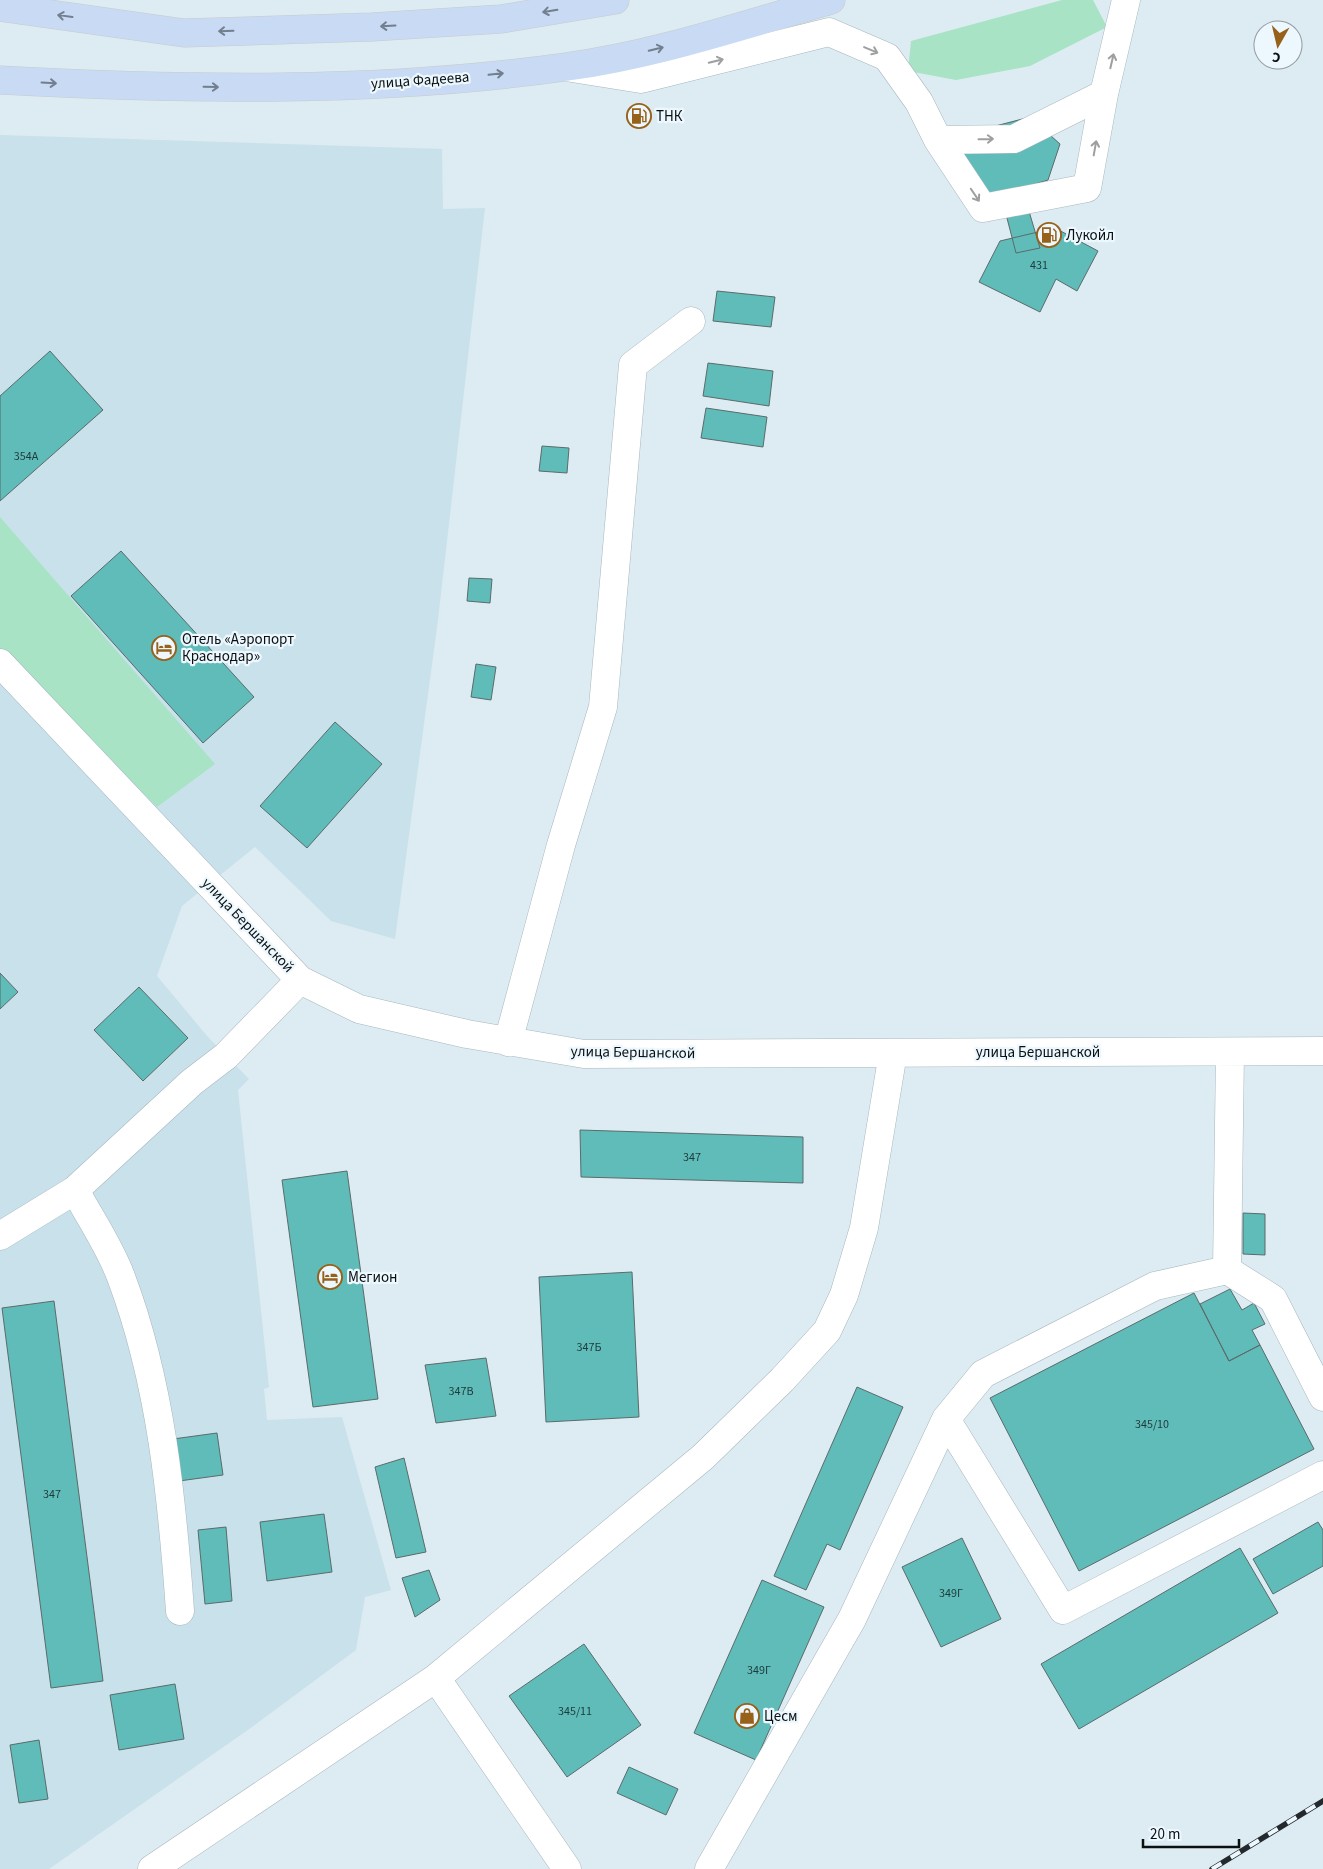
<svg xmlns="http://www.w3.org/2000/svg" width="1323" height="1869" font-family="'Source Sans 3',sans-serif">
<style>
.built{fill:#c9e1eb}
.green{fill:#a7e3c4}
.building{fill:#5fbcb9;stroke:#5b6b6a}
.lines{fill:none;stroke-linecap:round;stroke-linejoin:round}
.minor-casing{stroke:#a8b7be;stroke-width:29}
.major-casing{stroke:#c9cacb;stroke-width:29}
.minor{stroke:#fff;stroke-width:28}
.major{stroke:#c8daf4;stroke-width:28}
.rail-casing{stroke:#23292c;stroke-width:5.5}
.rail{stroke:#ecf8fe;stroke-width:4;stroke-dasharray:11;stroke-linecap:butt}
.oneway{stroke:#727f8e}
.oneway2{stroke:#9d9fa0}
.labels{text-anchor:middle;stroke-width:4.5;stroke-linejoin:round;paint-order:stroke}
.number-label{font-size:12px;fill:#1f3a3c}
.street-label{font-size:15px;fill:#0a0f12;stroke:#ecf8fe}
.poi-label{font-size:15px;fill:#0a0f12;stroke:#ecf8fe;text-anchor:start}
</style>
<rect width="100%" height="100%" fill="#dcecf2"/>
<!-- built -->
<path class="built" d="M0 135 442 149 443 209 485 208 438 620 395 939 331 921 255 847 182 906 157 976 208 1037 249 1079 238 1090 269 1387 264 1389 267 1420 342 1417 391 1590 365 1597 356 1650 252 1727 49 1869H0Z"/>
<!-- green -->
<path class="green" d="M1062 0H1093L1107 27 1030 66 956 80 908 71 911 41Z
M0 517 215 764 157 807 0 650Z"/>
<!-- building -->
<path class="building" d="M1030 117 1060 144 1048 180 1022 188 1040 248 1016 253 1000 191 973 200 957 136Z
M1055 228 1098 251 1077 291 1056 279 1040 312 979 282 1000 241Z
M717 291 775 297 771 327 713 321Z
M50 351 103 410 0 501V396Z
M708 363 773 371 769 406 703 396Z
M706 408 767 417 763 447 701 438Z
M542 446 569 448 567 473 539 471Z
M121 551 254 697 203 743 71 596Z
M469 578 492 579 490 603 467 601Z
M476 664 496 667 491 700 471 697Z
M335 722 382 764 307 848 260 806Z
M0 973 18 992 0 1009Z
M139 987 188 1038 143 1081 94 1030Z
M580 1130 803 1137V1183L581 1177Z
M347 1171 378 1399 313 1407 282 1180Z
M1243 1213 1265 1214V1255L1243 1254Z
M632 1272 639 1417 546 1422 539 1277Z
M1230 1289 1242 1310 1254 1303 1265 1324 1252 1330 1260 1345 1229 1361 1200 1304Z
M1194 1293 1229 1361 1260 1345 1314 1449 1079 1571 990 1398Z
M54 1301 103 1681 51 1688 2 1308Z
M486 1358 496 1416 436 1423 425 1365Z
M857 1387 903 1407 840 1550 827 1544 806 1590 774 1576Z
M217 1433 223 1475 179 1481 173 1439Z
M404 1458 426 1552 396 1558 375 1467Z
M324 1514 332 1572 267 1581 260 1522Z
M1318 1522 1323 1530V1566L1273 1594 1253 1559Z
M226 1527 232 1601 205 1604 198 1530Z
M962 1538 1001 1619 941 1647 902 1567Z
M1240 1548 1278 1613 1079 1729 1041 1664Z
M429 1570 440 1600 415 1617 402 1578Z
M762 1580 824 1607 756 1760 694 1733Z
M584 1644 641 1725 567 1777 509 1696Z
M175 1684 184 1739 119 1750 110 1695Z
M39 1740 48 1799 19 1803 10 1745Z
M629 1767 678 1789 666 1815 617 1793Z"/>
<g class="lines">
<defs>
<path id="minor" d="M572 68 641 79 829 32 887 57 919 102 938 140 1014 139 1104 94 1126 0
M938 140 983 208 1087 188 1104 94
M0 663 300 980 359 1009 467 1034 584 1054 1323 1051
M508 1042 561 845 603 707 633 365 691 321
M1230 1052 1227 1270 1273 1299 1323 1397
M75 1190C90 1218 110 1247 121 1277 161 1383 172 1498 180 1611
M0 1236 75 1190 192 1082 226 1056 300 980
M946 1419 1063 1610 1323 1475
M436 1678 567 1869
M152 1869 436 1678 703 1457 782 1380 827 1331 844 1295 864 1228 893 1053
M709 1869 852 1619 946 1419 983 1374 1155 1286 1227 1270"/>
<path id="major" d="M0 7 184 33 372 27 501 19 615 0
M0 80C188 90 378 93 565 67 655 55 743 25 831 0"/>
</defs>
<!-- minor casing -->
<use href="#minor" class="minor-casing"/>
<!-- major casing -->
<use href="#major" class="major-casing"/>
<!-- minor -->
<use href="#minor" class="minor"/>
<!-- major -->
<use href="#major" class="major"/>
<defs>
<path id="rail" d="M1212 1869 1323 1801"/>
</defs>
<!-- rail casing -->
<use href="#rail" class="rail-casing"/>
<!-- rail -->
<use href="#rail" class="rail"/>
</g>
<!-- one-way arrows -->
<defs><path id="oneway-shaft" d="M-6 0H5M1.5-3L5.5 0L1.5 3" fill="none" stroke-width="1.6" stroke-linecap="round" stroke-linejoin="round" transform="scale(1.25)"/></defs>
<g class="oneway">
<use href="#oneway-shaft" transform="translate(550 11) rotate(171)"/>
<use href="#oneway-shaft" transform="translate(65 16) rotate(-172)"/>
<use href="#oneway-shaft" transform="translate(388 26) rotate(177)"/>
<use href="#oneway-shaft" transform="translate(226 31) rotate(178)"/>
<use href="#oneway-shaft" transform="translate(656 49) rotate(-14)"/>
<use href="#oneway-shaft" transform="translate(496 74) rotate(-6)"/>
<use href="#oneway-shaft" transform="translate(49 83) rotate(3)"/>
<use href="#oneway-shaft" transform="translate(211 87) rotate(1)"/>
</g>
<g class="oneway2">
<use href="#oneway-shaft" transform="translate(871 50) rotate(23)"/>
<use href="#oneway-shaft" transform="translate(716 61) rotate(-14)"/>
<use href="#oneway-shaft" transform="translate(1112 61) rotate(-77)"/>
<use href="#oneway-shaft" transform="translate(986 139) rotate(-1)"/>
<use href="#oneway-shaft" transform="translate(1095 148) rotate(-80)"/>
<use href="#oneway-shaft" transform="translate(975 195) rotate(56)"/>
</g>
<!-- icons -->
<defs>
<symbol id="fuel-ring" viewBox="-11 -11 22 22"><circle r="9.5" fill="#ecf8fe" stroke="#97611a" stroke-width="1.5"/><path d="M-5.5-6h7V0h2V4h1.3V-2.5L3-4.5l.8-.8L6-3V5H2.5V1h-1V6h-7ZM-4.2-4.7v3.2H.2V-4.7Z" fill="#97611a"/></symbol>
<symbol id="hotel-ring" viewBox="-11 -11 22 22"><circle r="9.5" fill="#ecf8fe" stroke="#97611a" stroke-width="1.5"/><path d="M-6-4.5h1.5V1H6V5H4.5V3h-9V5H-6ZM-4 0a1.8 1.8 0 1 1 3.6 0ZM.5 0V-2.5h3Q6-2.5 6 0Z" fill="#97611a"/></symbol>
<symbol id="shop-ring" viewBox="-11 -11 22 22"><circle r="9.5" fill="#ecf8fe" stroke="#97611a" stroke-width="1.5"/><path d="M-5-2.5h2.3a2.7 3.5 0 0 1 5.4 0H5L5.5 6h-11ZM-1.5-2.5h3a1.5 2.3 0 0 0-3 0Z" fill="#97611a"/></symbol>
</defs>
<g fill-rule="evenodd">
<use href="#fuel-ring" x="625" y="102" width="28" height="28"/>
<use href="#fuel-ring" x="1035" y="221" width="28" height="28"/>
<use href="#hotel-ring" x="150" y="634" width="28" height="28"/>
<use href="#hotel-ring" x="316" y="1263" width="28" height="28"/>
<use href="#shop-ring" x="733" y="1702" width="28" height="28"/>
</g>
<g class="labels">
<!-- number labels -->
<g class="number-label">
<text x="1039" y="269">431</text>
<text x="26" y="460">354А</text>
<text x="692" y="1161">347</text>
<text x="589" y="1351">347Б</text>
<text x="461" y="1395">347В</text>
<text x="1152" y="1428">345/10</text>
<text x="52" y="1498">347</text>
<text x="951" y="1597">349Г</text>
<text x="759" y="1674">349Г</text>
<text x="575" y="1715">345/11</text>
</g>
<!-- street labels -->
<g class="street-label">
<text transform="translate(420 80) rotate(-4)" y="5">улица Фадеева</text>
<text transform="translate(248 925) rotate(46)" y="5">улица Бершанской</text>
<text transform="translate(633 1052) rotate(1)" y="5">улица Бершанской</text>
<text x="1038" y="1057">улица Бершанской</text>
</g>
<!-- poi labels -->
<g class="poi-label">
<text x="656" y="121">ТНК</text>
<text x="1066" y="240">Лукойл</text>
<text x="182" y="644">Отель «Аэропорт<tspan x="182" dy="17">Краснодар»</tspan></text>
<text x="348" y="1282">Мегион</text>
<text x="764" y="1721">Цесм</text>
</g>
</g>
<!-- north arrow -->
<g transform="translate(1278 45) rotate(188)"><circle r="24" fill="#ecf8fe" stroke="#929ba0"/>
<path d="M0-4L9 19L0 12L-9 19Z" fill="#97611a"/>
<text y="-8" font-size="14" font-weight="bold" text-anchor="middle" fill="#0a0f12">С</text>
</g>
<!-- scale -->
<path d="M1143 1839v8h96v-8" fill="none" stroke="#0a0f12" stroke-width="2.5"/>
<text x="1150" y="1839" font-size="15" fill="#0a0f12" stroke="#ecf8fe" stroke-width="4" paint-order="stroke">20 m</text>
</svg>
